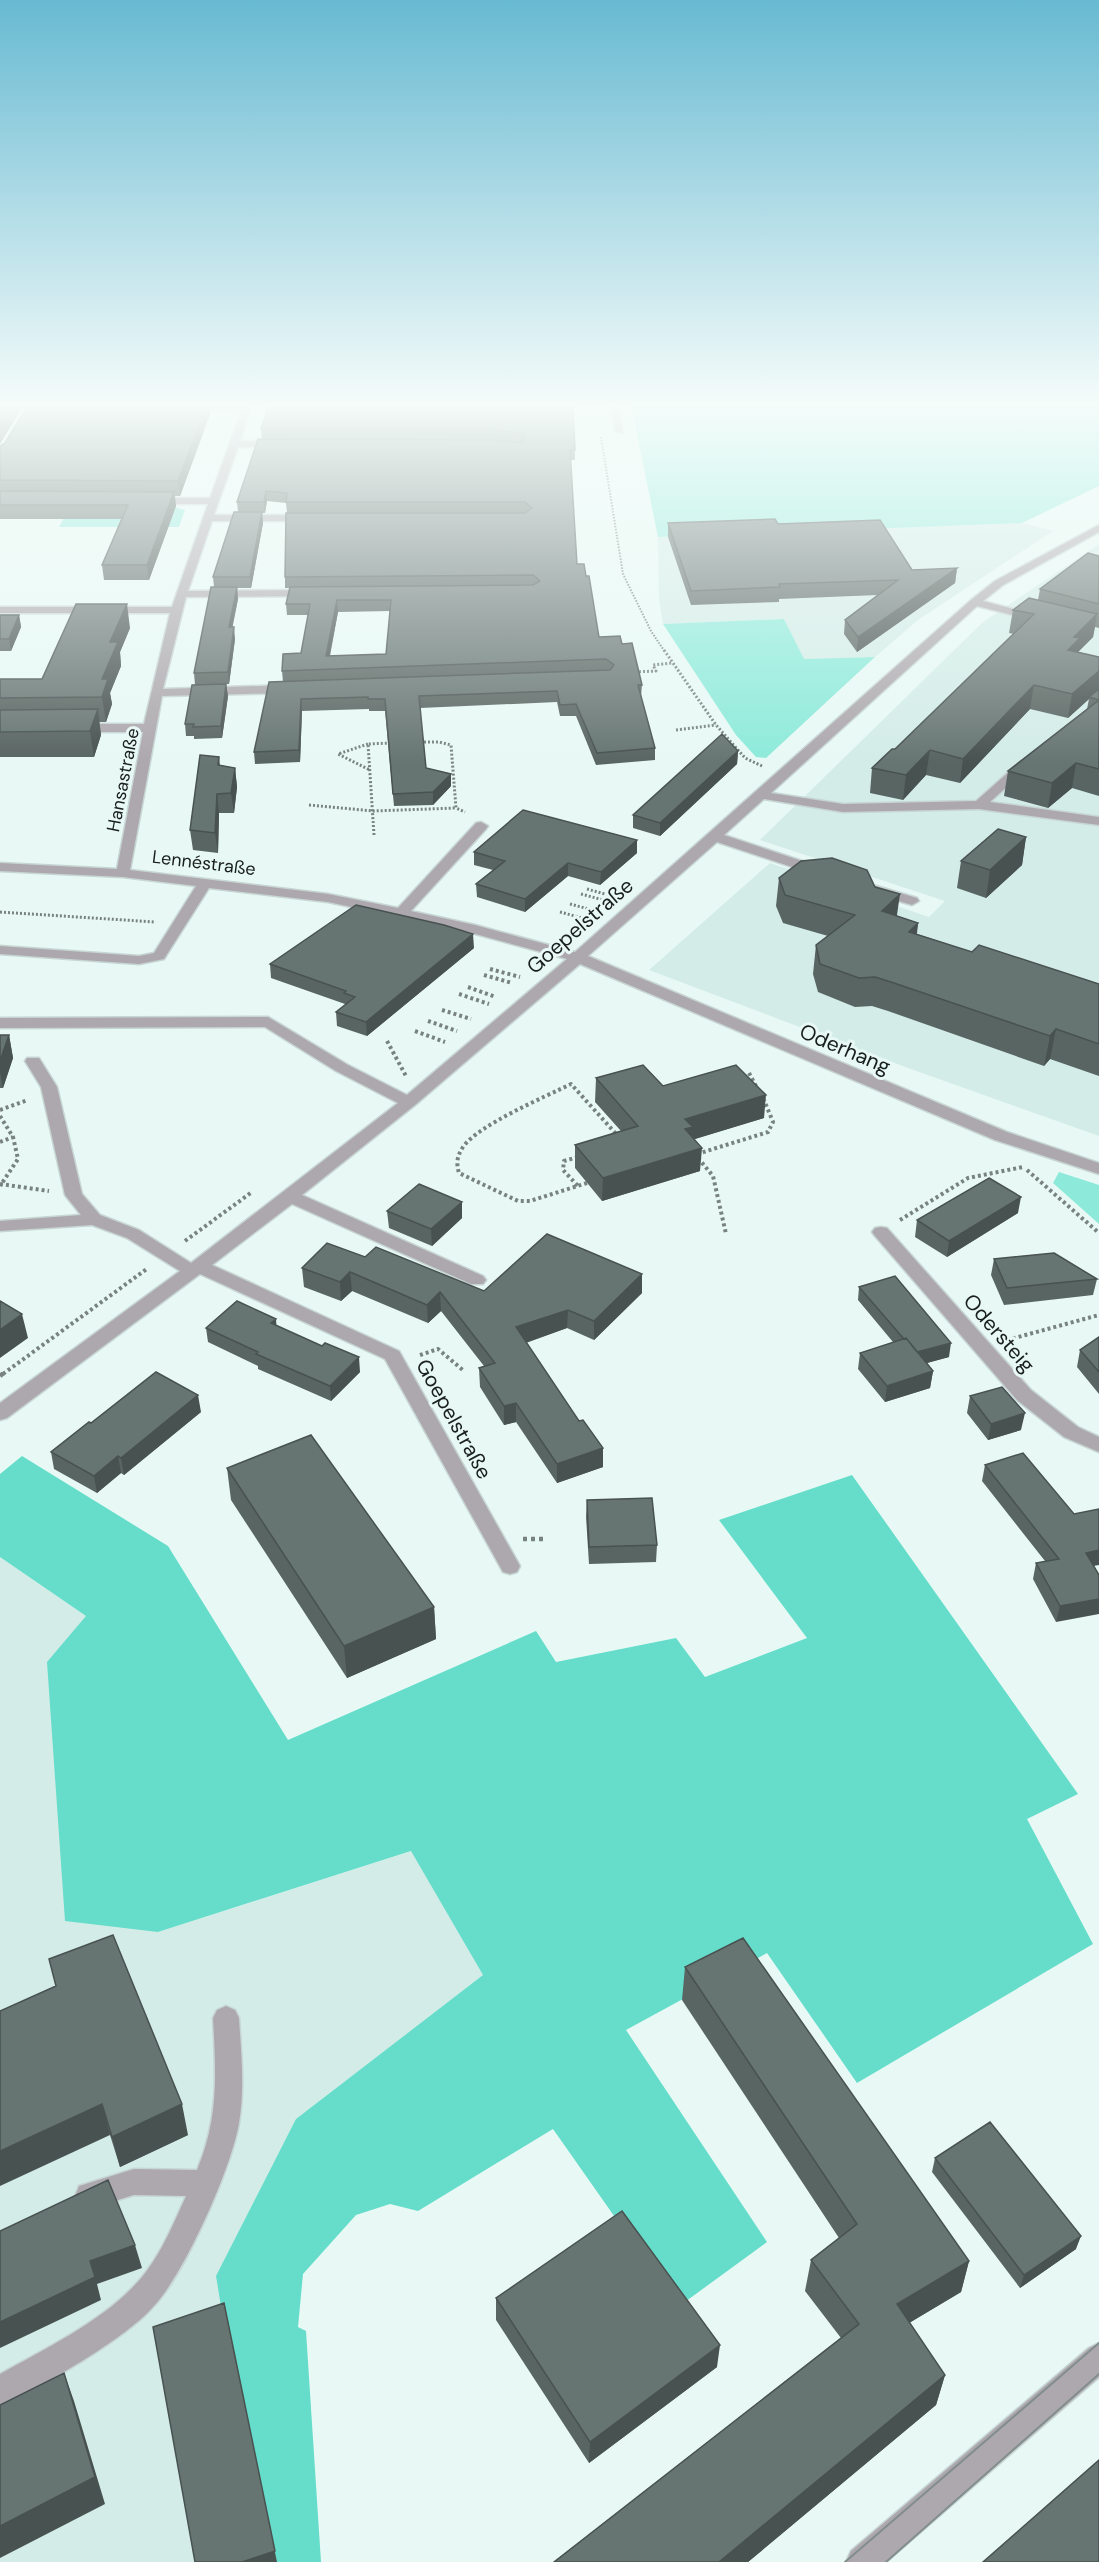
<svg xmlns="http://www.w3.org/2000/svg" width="1099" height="2562" font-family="'DM Sans',sans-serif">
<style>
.built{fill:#d3ece7}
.green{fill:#8deada}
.forest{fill:#65ddca}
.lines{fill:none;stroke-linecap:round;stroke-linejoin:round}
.minor-casing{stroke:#c7d6d3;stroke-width:3}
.path-far3{stroke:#788381;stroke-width:2;stroke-dasharray:1.5 1.5;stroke-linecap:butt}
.path-far2{stroke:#788381;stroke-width:3;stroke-dasharray:2 2;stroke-linecap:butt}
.path-far1{stroke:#788381;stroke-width:4;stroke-dasharray:3 3;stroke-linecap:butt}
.path{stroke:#788381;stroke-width:4.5;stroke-dasharray:4 4;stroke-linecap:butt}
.minor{fill:#ada8ad;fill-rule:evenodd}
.tram{stroke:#828e8b;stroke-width:2}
.wall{fill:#596562;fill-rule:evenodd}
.shaded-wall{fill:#485250}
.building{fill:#677572;stroke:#485250;stroke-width:1.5;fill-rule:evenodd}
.labels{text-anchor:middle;stroke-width:6;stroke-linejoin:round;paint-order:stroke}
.far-street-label{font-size:18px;fill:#191f1e;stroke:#e8f9f5}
.street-label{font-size:21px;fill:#191f1e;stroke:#e8f9f5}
</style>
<rect width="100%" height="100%" fill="#e8f9f5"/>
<!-- built -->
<path class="built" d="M1022 523 1053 531 918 620 875 657 803 659 784 619 663 624 659 600 658 537Z
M1099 544V1136L908 1068 649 970 770 863 929 917 945 901 760 840 983 622Z
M0 1557 86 1616 158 1932 412 1851 483 1975 296 2119 263 2562H0Z"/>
<!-- green -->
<path class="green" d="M631 405H1099V486L1022 523 658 537Z
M71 505H167L185 510 179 527H59Z
M784 619 804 659 875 657 766 758 756 757 736 735 663 624Z
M1059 1172 1099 1185V1224L1053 1183Z"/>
<!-- forest -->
<path class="forest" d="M22 1456 168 1546 288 1740 536 1631 556 1662 676 1638 705 1677 807 1638 719 1520 852 1475 1078 1794 1027 1819 1093 1944 857 2083 767 1953 626 2030 767 2242 678 2307 553 2129 418 2211 390 2204 356 2215 303 2274 298 2327 306 2331 321 2562H263L216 2276 296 2119 483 1975 411 1851 158 1932 65 1921 47 1662 86 1616 0 1557V1474Z"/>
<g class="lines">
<defs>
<path id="minor" d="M0 405H49L53 408 49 411H0Z
M244 405H252L240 441H280L285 444 280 447H238L214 515H311L316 518 311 521H212L188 591 314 590 319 593 314 596 186 597 163 689 290 685 296 689 290 693 162 696 130 870 328 894 398 908 476 823 481 822 488 826 486 829 411 911 475 925 575 952 971 600 995 581 1099 525V532L1003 585 983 601 1040 616V620L1036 621 977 606 771 793 843 804 976 801 1021 761 1025 760 1031 764 1029 767 990 802 1099 817V825L979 809 843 812 764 799 724 835 826 869 828 872 826 875H816L717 842 588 956 1007 1132 1099 1163V1174L995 1140 580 964 415 1105 302 1195 483 1276 486 1280 483 1284H471L292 1204 212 1265 399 1351 520 1566 517 1572 510 1574 503 1572 385 1359 200 1274 7 1418 0 1420V1403L180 1271 127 1238 92 1225 0 1231V1221L81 1215 65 1195 41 1087 25 1061 27 1058H39L57 1087 82 1194 100 1215 139 1230 191 1263 398 1103 336 1071 265 1027 0 1028V1018L268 1017 348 1065 407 1095 567 959 468 932 328 902 209 888 164 959 139 964 0 954V946L139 956 154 953 196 886 123 877 0 871V863L117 869 143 732H77L71 728 77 724H144L170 613H0V607H172L208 504H152L147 501 152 498H210L241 412 185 411 181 408 182 406Z
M611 405H619L623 433 615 431Z
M876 886 917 898 919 901 912 905 871 893 869 890 871 887Z
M881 1227 887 1228 1031 1390 1078 1427 1099 1437V1452L1064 1437 1017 1400 875 1236 872 1232 875 1228Z
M226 2006 235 2010 239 2018C241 2052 245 2088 239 2123 232 2167 184 2275 153 2307 125 2339 40 2388 0 2405V2374C43 2350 98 2323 132 2288 157 2264 172 2227 186 2196L134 2195 89 2209 79 2206 75 2196 79 2186 134 2169 197 2170C219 2118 216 2073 213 2018L217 2010Z
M1099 2343V2377L886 2562H846L851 2551 1089 2348Z"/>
</defs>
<!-- minor casing -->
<use href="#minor" class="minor-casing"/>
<!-- path-far3 -->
<path class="path-far3" d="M601 437 623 574 651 631 665 652"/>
<!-- path-far2 -->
<path class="path-far2" d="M664 650 716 725 745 758 762 766
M635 672 656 671 653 665 672 663
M676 730 716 725
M420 742H439L451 745 456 808 465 812
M368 744 338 754 370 770
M309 805 373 811 456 808
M374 835 368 744 391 743
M587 889 612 896
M581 894 607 901
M570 904 596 911
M0 912 155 922
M560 912 586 919"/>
<!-- path-far1 -->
<path class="path-far1" d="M490 969 520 977
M484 975 512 983
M468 987 496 997
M459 994 489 1004
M442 1010 471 1019
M428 1021 457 1031
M415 1031 445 1042
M387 1041 406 1076
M749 1073 757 1088
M0 1110 28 1100
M0 1116 13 1137 18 1159 0 1186
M0 1142 13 1137
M697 1154 768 1132 773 1122 764 1100
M578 1157 564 1161 563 1170 578 1186
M698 1158 713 1176 726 1234
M1027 1170 1099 1233
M587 1183 530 1201H518L459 1173C456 1163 457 1156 463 1147 478 1125 545 1097 571 1084L618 1136
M0 1184 49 1191
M900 1220 968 1178 1023 1167
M185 1241 252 1192
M1007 1340 1099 1315
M420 1355 438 1349 464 1371
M3 1374 148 1268"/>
<!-- path -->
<path class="path" d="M0 1376 5 1372
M523 1539H546"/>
<!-- minor -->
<use href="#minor" class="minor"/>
<!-- tram -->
<path class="tram" d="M845 2562 1099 2343
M886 2562 1099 2374"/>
</g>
<!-- wall -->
<path class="wall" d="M28 405H209L210 414 180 496H175L176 506 149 580H104L102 565 121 519H0V446L5 443Z
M573 405 575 460H570L577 564 599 637 622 644 642 685 641 696 655 748V760L596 765 576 716H560L557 702 420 708 426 768 451 774V786L433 805 394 806 385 711H369V709L302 711 300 762 255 764 254 752 283 682 282 671 301 653 308 615H287L286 604 290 588H285V577L287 513 286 503 267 501 265 513H262L263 523 251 588H237L238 599 232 627 235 639 229 684H226L228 696 222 738 194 739V736H186L185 724 195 685 194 673 214 587 213 577 238 512 237 502 258 439 519 443 498 440 262 439 261 429ZM390 611 386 654 330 656 338 612Z
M668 523 778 524 912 570 957 568 955 583 857 652 844 634 845 620 878 595 779 599V602L691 605 668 537Z
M1099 556V628L1095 627 1093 637 1078 652 1099 657V796L1072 788 1048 808 1004 796 1008 771 1087 709 1089 699 1068 718 1030 709 960 783 926 775 903 800 870 793 872 768 895 749 1014 634 1009 633 1013 610 1038 600 1040 589Z
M0 615H19L21 627 11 651H0Z
M130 628 120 652 121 666 110 693 112 704 106 722H99L101 735 94 757H0V679H42Z
M738 751 737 764 660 836 633 828V815Z
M219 757 220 765 235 768 237 787 234 813H219L218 853 193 850 190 830Z
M1026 837 1022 865 986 898 957 888 961 861Z
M637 840V853L600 885 568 876 525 912 477 897 476 884 493 870 474 865V852Z
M779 878 875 887 897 916 918 923 917 934 972 952 1099 984V1076L1050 1059 1044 1066 888 1011 872 1006 855 1007 818 992 813 974 816 945 828 936 783 923 776 906Z
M474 948 367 1036 337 1026 336 1012 345 1005V1004L271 978 270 964Z
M0 1035H9L13 1058 3 1088H0Z
M596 1078 663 1086 764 1118 694 1139 700 1171 602 1201 575 1168V1145L621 1131 595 1102Z
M462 1202V1218L432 1246 389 1228 387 1211Z
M1018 1213 947 1257 915 1237 917 1220Z
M365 1257 484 1291 642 1293 594 1340 567 1328 526 1343 579 1421 603 1448V1467L557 1483 516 1422 504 1425 480 1387 479 1368 484 1366 441 1311 428 1323 352 1291 341 1301 304 1287 302 1268Z
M994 1259 1097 1279 1093 1295 1004 1305 991 1275Z
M859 1287 949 1357 926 1363 933 1371 930 1388 885 1402 858 1369 860 1353 893 1342 858 1300Z
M276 1325 360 1372 331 1401 258 1369V1366L208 1342 206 1328Z
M1099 1337V1394L1077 1367 1080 1350Z
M970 1396 1021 1430 988 1440 967 1413Z
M201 1412 124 1475 121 1473 97 1493 54 1469 51 1452 91 1423Z
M985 1465 1094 1566 1056 1622 1033 1579 1036 1563 1045 1561 982 1481Z
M227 1468 434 1607 436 1639 347 1678 231 1500Z
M587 1500 657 1545 656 1562 589 1564 586 1517Z
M685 1967 969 2261 961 2292 909 2323 945 2375 936 2405 748 2562H554L841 2338 805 2291 811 2260 839 2238 682 2000Z
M0 2011 188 2135 120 2167 110 2135Z
M935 2158 1076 2249 1020 2288 932 2172Z
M496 2298 717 2367 589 2463 496 2320Z"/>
<!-- shaded-wall -->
<path class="shaded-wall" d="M14 405H18L19 413 0 444V426Z
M207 405H209L210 414 180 496 178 481Z
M266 491 267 501 265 513 264 502Z
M174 492 176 506 149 580 147 565Z
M262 512 263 523 251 588 250 577Z
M957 568 955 583 857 652 858 637Z
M237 587 238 599 230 640 229 627Z
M337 600 338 612 327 668 326 656Z
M127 604 130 628 120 652 121 666 110 693 112 704 106 722 102 697V679L110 642Z
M1097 614 1093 637 1077 653 1068 650 1074 637Z
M19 615 21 627 11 651 9 639Z
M234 627 235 639 229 684 228 672Z
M1099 671V694L1089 697V699L1068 718 1072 694Z
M226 684 228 696 222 738 221 726Z
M1034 685 1030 709 960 783 963 759Z
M301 699 302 711 300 762 299 750Z
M98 709 101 735 94 757 90 731Z
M930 750 926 775 903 800 906 775Z
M738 751 737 764 660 836V823Z
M1076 763 1072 788 1048 808 1052 783Z
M235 768 237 787 234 813 231 793Z
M451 774V786L433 805V792Z
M217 794 219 813 218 853 215 833Z
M1026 837 1022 865 986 898 990 870Z
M637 840V853L600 885 601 872Z
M568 863V876L525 912V899Z
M900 894 896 922 882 911Z
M918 923 914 951 909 932Z
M473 934 474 948 367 1036 366 1022Z
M1056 1029 1050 1059 1044 1066 1050 1036Z
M9 1035 13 1058 3 1088 0 1072V1061Z
M766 1095 764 1118 692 1140 684 1153 685 1119Z
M702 1148 700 1171 602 1201 603 1178Z
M1021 1197 1018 1213 947 1257 949 1241Z
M462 1202V1218L432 1246 431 1229Z
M350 1272 352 1291 341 1301 340 1282Z
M642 1274V1293L594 1340V1321Z
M440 1292 441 1311 428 1323 427 1305Z
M568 1310 567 1328 516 1346V1327Z
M22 1314 28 1338 0 1358V1330Z
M276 1319 277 1334 271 1323Z
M951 1343 949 1357 913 1367 915 1353Z
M359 1357 360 1372 331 1401 330 1386Z
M933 1371 930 1388 885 1402 887 1386Z
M198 1395 201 1412 124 1475 121 1458Z
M516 1403V1422L504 1425V1406Z
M1025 1413 1021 1430 988 1440 991 1424Z
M603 1448V1467L557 1483V1464Z
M118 1456 121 1473 97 1493 94 1476Z
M1099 1550V1565L1082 1568 1086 1553Z
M1099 1599V1614L1056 1622 1060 1606Z
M434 1607 436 1639 347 1678 344 1646Z
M102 2104 110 2135 0 2186V2151Z
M182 2104 188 2135 120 2167 112 2137Z
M1081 2236 1076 2249 1020 2288 1024 2275Z
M135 2245 142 2268 97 2284 101 2300 0 2348V2322L90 2261Z
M969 2261 961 2292 889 2335 897 2304Z
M224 2303 277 2562H242Z
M720 2345 717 2367 589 2463 590 2442Z
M64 2373 74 2401 105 2504 0 2558V2526Z
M945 2375 936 2405 748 2562H719Z"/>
<!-- building -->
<path class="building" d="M0 405H14L0 426Z
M28 405H207L178 481 0 480V446L5 443Z
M269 405H573L575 450H570L577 564H584L586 576H589L599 637 620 636 622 644 632 643 642 685H638L655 748 597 753 576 704 560 705 557 691 419 696 426 768 451 774 433 792 393 794 385 699H368V697L301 699 299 750 254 752 269 682 610 670 614 665 606 659 282 671 283 654 301 653 310 604H286L290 587 533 585 540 581 533 575 285 577 286 513H525L532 508 525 502H286L287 493 266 491 264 502H237L258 439 498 440 521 443 526 440 524 434 498 430 261 429ZM337 600H391L386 654 326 656Z
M0 491 174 492 147 565H102L128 505H0Z
M234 512H262L250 577H213Z
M775 519 778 524 880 520 912 570 957 568 858 637 845 620 898 580 779 584 780 587 691 591 668 523Z
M1088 553 1099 556V604L1040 589Z
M211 587H237L229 627H234L228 672 194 673Z
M1029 598 1097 614 1074 637 1080 638 1068 650 1099 657V671L1072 694 1034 685 963 759 930 750 906 775 872 768 892 749H895L1034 614 1013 610Z
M76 604H127L110 642H118L102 679H108L102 697 0 698V679H42Z
M0 615H19L9 639H0Z
M226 684 221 726 193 727 194 724H185L192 685Z
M1099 689V700L1089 697Z
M1099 700V769L1076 763 1052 783 1008 771Z
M98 709 90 731 0 732V710Z
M722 734 738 751 660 823 633 815Z
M200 755 219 757 218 765 235 768 231 793 217 794 215 833 190 830Z
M523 810 637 840 601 872 568 863 525 899 476 884 505 861 474 852Z
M998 829 1026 837 990 870 961 861Z
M832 858 867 870 875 887 900 894 882 911 918 923 909 932 972 952 979 945 1099 984V1044L1056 1029 1050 1036 891 982 875 977 859 978 820 964 816 945 855 915 785 895 779 878 801 861Z
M356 905 444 925 473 934 366 1022 336 1012 355 997 344 993 346 991 270 964Z
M0 1035H9L0 1061Z
M643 1065 663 1086 736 1065 766 1095 685 1119 693 1127 685 1129 702 1148 603 1178 575 1145 638 1126 596 1078Z
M989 1178 1021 1197 949 1241 917 1220Z
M419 1184 462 1202 431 1229 387 1211Z
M547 1234 642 1274 594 1321 568 1310 516 1327 579 1421 583 1420 603 1448 557 1464 516 1403 504 1406 479 1368 495 1363 440 1292 427 1305 350 1272 340 1282 302 1268 327 1243 365 1257 376 1247 484 1291Z
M1054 1253 1097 1279 1007 1288 994 1259Z
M895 1276 951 1343 917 1352 906 1338 904 1339 859 1287Z
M0 1301 22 1314 0 1330Z
M237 1301 276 1319 271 1323 322 1346 325 1343 359 1357 330 1386 256 1354 258 1352 206 1328Z
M1099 1337V1372L1080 1350Z
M906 1338 933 1371 887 1386 860 1353Z
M156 1372 198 1395 121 1458 118 1456 94 1476 51 1452 89 1422 91 1423Z
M1002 1387 1025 1413 991 1424 970 1396Z
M311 1435 434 1607 344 1646 227 1468Z
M1023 1453 1074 1514 1099 1509V1550L1086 1553 1099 1575V1599L1060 1606 1036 1563 1059 1559 985 1465Z
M652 1498 657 1545 589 1547 587 1500Z
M113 1935 182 2104 112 2137 102 2104 0 2151V2011L56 1986 49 1959Z
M743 1938 969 2261 897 2304 945 2375 719 2562H554L859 2324 811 2260 857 2224 685 1967Z
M990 2122 1081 2236 1024 2275 935 2158Z
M108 2180 135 2245 90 2261 95 2277 0 2322V2231Z
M622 2211 720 2345 590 2442 496 2298Z
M224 2303 275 2551 242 2562H195L153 2327Z
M64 2373 95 2477 0 2526V2405Z
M1099 2460V2562H983Z"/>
<!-- sky -->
<linearGradient id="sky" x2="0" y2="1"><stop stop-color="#68bad2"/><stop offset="0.53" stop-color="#f5fcfa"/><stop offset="1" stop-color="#f5fcfa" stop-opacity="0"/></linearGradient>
<rect width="1099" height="763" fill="url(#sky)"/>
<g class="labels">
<!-- far-street labels -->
<g class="far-street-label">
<text transform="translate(123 780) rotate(-79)" y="6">Hansastraße</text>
<text transform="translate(204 863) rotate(7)" y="6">Lennéstraße</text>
</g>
<!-- street labels -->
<g class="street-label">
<text transform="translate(580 926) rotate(-41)" y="7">Goepelstraße</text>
<text transform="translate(845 1049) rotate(23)" y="7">Oderhang</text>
<text transform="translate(999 1333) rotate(49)" y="7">Odersteig</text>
<text transform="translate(454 1419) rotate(61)" y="7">Goepelstraße</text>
</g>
</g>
</svg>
